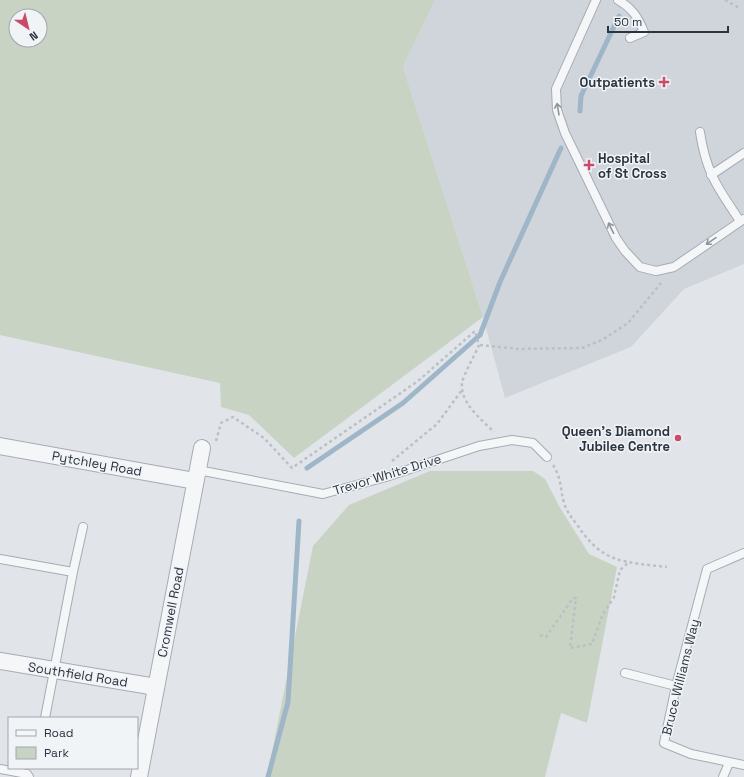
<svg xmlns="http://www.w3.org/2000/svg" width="744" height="777" font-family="'Space Grotesk',sans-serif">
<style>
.built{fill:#d0d5db}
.green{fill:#c8d3c3;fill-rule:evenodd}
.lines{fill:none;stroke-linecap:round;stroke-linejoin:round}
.stream{stroke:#9eb6c8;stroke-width:5}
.lane-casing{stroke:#a6acb4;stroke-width:10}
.street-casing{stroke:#a6acb4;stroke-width:18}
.path{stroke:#bbc0c5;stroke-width:2.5;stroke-dasharray:3 3;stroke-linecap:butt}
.lane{stroke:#f4f6f8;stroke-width:8}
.street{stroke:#f4f6f8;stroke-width:16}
.oneway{stroke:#8f959c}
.poi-dot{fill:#ca4b68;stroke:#f1f4f7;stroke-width:1.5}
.labels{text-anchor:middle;stroke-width:3;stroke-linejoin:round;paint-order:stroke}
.poi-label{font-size:13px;font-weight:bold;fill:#2a3441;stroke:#f1f4f7;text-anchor:end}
.street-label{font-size:13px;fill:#2a3441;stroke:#f1f4f7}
</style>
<rect width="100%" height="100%" fill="#e1e5ea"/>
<!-- built -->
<path class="built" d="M435 0H744V264L684 289 631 347 505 398 483 317 403 67Z"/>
<!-- green -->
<path class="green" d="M0 0H435L403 67 483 317 294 458 249 415 221 407 220 383 0 335ZM16 16H40V40H16Z
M430 471H533L545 479 559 506 589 554 617 567 587 723 561 713 545 777H267L313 546 349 505Z"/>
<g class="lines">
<!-- stream -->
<path class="stream" d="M580 111 581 96 619 16
M307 468 403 403 480 335 500 282 561 148
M268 777 288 702 299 521"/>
<defs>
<path id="lane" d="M596 0 556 89 557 110 565 133 616 238 625 251 640 267 656 271 674 267 744 219
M618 0C632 8 638 17 644 32L630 38
M700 132C706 173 718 188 740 221
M711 175 744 153
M198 470 323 494 386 477 479 446 512 440 533 443 547 457
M744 553 707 569 676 686 664 743 691 754 744 765
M0 559 73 572 45 718
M73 572 83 527
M625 673 676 686
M0 769 27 774 29 777
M723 777 729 763"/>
<path id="street" d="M0 446 195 481
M0 661 156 687
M139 777 202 448"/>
</defs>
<!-- lane casing -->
<use href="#lane" class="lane-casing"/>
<!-- street casing -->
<use href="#street" class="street-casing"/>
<!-- path -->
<path class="path" d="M725 0 739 8
M480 345 519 349 582 348 602 340 628 323 661 283
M216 441 221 423 233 417 264 438 292 468 418 381 475 331 479 345C475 355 464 373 462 383 460 403 481 419 494 432
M392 461 437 424 462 390
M553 465C562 479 560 489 564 503 567 512 572 518 578 526 603 564 625 562 667 567
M540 635 546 637 573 598H576L570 648 592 644 602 616 614 597 620 570 628 563"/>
<!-- lane -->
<use href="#lane" class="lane"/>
<!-- street -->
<use href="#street" class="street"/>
</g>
<!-- one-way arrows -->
<defs><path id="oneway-shaft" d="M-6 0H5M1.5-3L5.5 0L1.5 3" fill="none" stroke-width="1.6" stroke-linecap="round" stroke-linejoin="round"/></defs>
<g class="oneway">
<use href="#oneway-shaft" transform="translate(558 109) rotate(-100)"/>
<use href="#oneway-shaft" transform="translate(611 228) rotate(-116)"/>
<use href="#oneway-shaft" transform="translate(711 241) rotate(145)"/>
</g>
<!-- markers -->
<g class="poi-dot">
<path d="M662 76h4v4h4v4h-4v4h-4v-4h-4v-4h4z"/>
<path d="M587 159h4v4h4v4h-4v4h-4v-4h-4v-4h4z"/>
<circle cx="678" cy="438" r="4"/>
</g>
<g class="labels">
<!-- poi labels -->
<g class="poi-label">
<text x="655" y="87">Outpatients</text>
<text x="598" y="163" text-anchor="start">Hospital<tspan x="598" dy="15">of St Cross</tspan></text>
<text x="670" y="436">Queen's Diamond<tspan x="670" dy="15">Jubilee Centre</tspan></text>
</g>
<!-- street labels -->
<g class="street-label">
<text transform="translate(97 463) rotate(10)" y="5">Pytchley Road</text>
<text transform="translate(387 474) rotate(-17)" y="5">Trevor White Drive</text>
<text transform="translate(170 612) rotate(-79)" y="5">Cromwell Road</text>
<text transform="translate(78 674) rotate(9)" y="5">Southfield Road</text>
<text transform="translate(680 677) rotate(-76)" y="5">Bruce Williams Way</text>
</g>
</g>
<!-- legend -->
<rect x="8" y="717" width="130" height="52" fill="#f1f4f7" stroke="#a1a7ae"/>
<rect x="16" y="730" width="20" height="6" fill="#f4f6f8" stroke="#a1a7ae"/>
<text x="44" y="737" font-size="12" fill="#2a3441">Road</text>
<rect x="16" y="747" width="20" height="12" fill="#c8d3c3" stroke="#a1a7ae"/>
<text x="44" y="757" font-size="12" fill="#2a3441">Park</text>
<!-- north arrow -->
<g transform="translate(28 28) rotate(145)"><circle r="19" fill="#f1f4f7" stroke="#a1a7ae"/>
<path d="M0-3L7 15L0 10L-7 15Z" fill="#ca4b68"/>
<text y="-6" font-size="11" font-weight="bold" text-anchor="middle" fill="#2a3441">N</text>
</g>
<!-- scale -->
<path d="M608 26v6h120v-6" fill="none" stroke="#2a3441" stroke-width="2"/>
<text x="614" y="26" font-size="12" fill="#2a3441" stroke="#f1f4f7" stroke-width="3" paint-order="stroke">50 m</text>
</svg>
